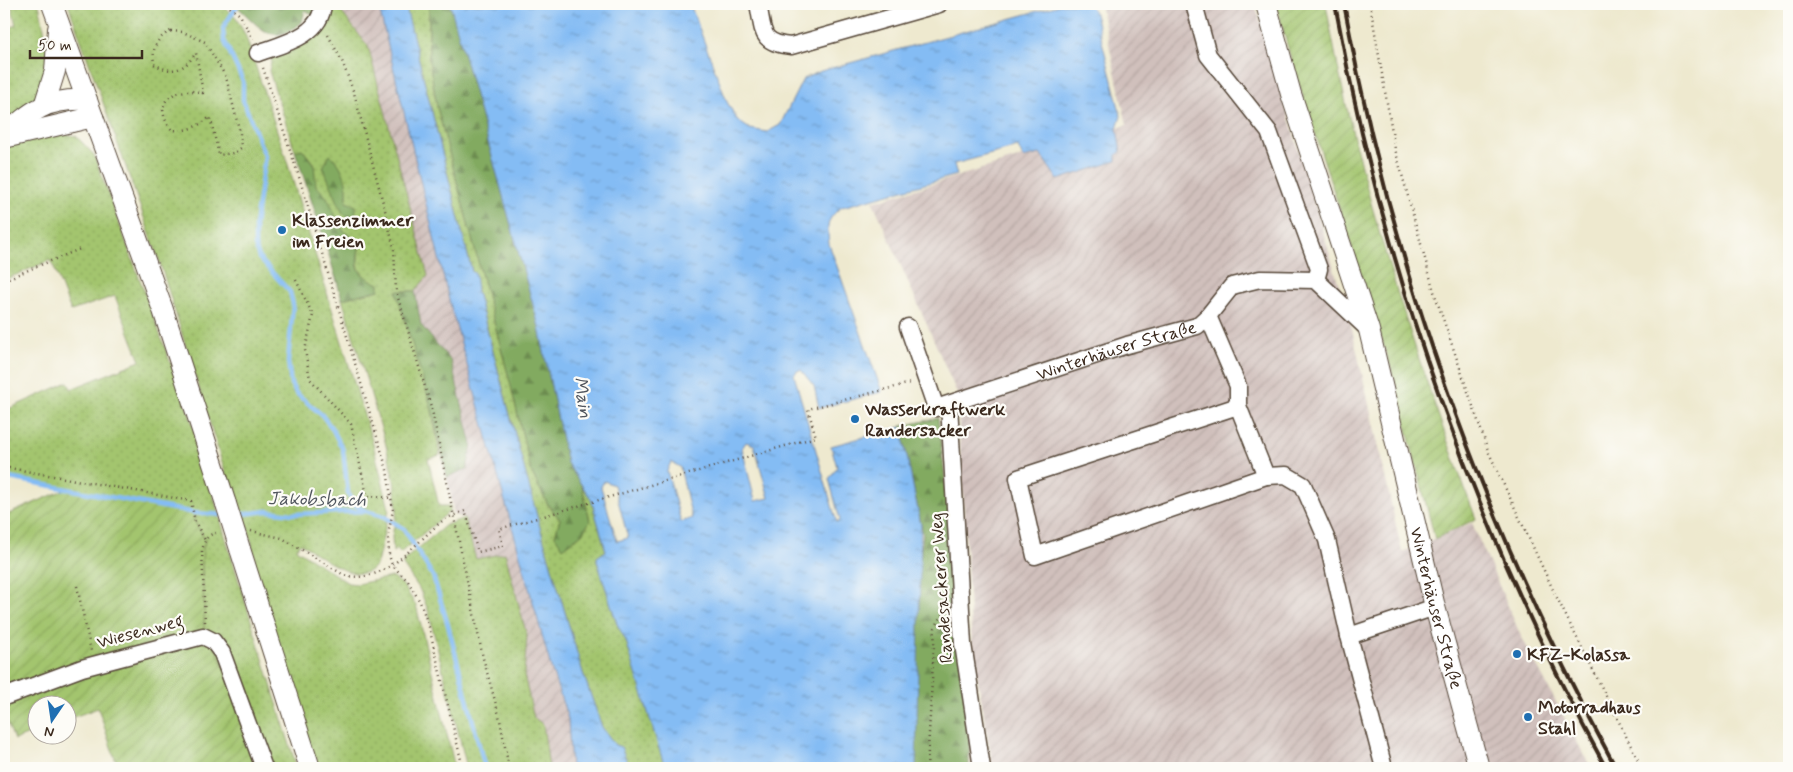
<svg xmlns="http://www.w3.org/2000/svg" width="1793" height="772" font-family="Mynerve,sans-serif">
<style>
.industrial{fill:url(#industrial-furrows)}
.grass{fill:url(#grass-dots);stroke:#6f7846}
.forest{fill:url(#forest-firs);stroke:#5e6a40}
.garden{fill:url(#garden-furrows);stroke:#6f7846}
.water{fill:url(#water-ripples);stroke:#607389;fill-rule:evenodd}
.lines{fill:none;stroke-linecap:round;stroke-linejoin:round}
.stream{stroke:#84bcf4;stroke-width:4.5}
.minor-casing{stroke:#564739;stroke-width:19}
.major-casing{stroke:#564739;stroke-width:22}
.path{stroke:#564739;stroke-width:2.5;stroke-dasharray:1 4;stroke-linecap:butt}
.minor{stroke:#fff;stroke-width:16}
.major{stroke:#fff;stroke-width:20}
.rail{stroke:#3b2a1e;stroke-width:4}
.major-bridge-casing{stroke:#564739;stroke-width:22;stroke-linecap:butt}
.major-bridge{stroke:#fff;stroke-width:20}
.poi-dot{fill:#1f6fb2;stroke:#fdfcf7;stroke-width:2}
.labels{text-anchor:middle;stroke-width:4.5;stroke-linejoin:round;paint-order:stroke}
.poi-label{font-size:18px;font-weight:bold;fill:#3b2a1e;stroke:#fdfcf7;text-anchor:start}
.street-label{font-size:18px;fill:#3b2a1e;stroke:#fdfcf7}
.water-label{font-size:19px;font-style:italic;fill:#51565e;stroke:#fdfcf7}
</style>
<defs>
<pattern id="industrial-furrows" width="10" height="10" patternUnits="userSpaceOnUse" patternTransform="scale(1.25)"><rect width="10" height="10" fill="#d0c0bc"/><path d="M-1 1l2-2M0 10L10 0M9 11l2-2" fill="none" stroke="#b4a5a1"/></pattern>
<pattern id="grass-dots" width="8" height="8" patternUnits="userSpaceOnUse" patternTransform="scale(1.25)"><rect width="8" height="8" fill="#a3c56e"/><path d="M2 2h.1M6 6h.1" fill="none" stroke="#8da95f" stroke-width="1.8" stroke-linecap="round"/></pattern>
<pattern id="forest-firs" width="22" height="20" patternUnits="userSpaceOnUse" patternTransform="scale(1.25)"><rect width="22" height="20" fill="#82aa61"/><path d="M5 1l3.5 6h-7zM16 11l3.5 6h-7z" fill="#6c8b4f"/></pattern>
<pattern id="garden-furrows" width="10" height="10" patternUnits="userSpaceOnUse" patternTransform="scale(1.25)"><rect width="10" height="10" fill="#a3c56e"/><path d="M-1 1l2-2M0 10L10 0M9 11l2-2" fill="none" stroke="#8da95f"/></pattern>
<pattern id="water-ripples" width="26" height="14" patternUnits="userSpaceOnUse" patternTransform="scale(1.25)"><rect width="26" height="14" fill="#84bcf4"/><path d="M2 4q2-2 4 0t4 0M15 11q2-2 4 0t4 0" fill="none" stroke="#6d99c5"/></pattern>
</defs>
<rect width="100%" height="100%" fill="#fdfcf7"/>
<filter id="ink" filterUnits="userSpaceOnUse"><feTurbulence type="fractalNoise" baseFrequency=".02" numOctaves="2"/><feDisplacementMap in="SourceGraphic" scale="10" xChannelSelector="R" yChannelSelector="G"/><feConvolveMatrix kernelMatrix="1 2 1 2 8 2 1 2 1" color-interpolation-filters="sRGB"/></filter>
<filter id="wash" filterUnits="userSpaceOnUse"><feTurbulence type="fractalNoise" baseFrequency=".0096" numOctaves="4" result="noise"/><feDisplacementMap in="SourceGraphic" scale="20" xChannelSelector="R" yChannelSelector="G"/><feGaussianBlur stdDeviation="1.12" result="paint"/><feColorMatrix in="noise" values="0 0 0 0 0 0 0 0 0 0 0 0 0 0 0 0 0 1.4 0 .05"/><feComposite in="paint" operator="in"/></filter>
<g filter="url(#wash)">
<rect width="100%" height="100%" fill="#eee9cf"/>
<!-- industrial -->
<path class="industrial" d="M335 4H378L554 679 568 719 571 768H549L543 724 534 718 524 675 527 636 505 553 476 560 464 518 454 515 447 477 467 469 472 445 451 361 421 325 415 291 428 276 368 46Z
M1100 4H1255L1352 329 1402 552 1472 523 1520 634 1591 768H993L972 645 957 393 873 202 1127 125Z"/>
<!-- grass -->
<path class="grass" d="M11 4H39C50 58 60 93 4 123V31L16 25Z
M68 4H219L234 15 245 34 285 155 373 444 389 509 378 560C364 594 319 554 300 543L296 549 348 583 357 584 392 577 402 584 416 605 455 768H316L256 574C254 544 246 514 230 488L158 257Z
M323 4H335L368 46 428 276 415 291H397L432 410 440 455 428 459 439 506H450V511L400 553 397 549 393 552 392 536 397 511 394 480 385 441 342 299 379 290C358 272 355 270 360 243 354 238 344 233 341 227 330 209 334 202 315 186L314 164 302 149 295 151 269 71 272 58 280 53Z
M405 4H429V60L437 107 510 381 531 471 548 505 560 519 555 536 590 521 582 486 591 499 606 551 597 557V561L617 624 626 640 665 768H630L621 747 615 745 602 727 583 673 541 531 477 291Z
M63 134 76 136 94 155 190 416 231 556 297 768H264L203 636C208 604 197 567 205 540L195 522 193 513 4 477V411L68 382 71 389 140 361 115 296 71 311 51 260 4 280V147Z
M464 518 476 559 505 553 527 636 524 675 534 718 543 724 549 768H467L428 610 419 588 403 565V561L446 525Z"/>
<!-- forest -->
<path class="forest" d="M234 4H323L319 19 305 10 302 22C271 50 259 25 234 4Z
M429 4H450L538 323 567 463 582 486 590 521 582 534 563 548 555 536 560 519 548 505 531 471 510 382 437 107 429 60Z
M302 149 314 165 316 186C335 203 330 209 341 227 344 233 354 238 360 243 355 268 355 273 379 284V290L342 299 326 245 295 151Z
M330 155C343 164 350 187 346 202L356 206 355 219 343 214 323 167Z
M396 291H415L421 325 451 361 472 445 467 469 447 477 432 410Z
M938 418 970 691 969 768H898L923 534 901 426Z"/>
<!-- garden -->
<path class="garden" d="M1276 4H1326C1356 180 1414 352 1476 519L1435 539 1391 368 1291 59Z
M66 489 193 513 195 522 205 540C197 567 208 604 203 635L213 641 264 768H118L98 708 68 719V704H38L37 731 14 740 4 713V516Z"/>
<!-- water -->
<path class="water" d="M378 4H405L472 272 475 273 477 292 541 531 583 673 602 727 615 745 621 747 630 768H571L568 719 552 671 449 300Z
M450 4H690L727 102 738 121 750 129 767 132 780 125 803 79 821 71 1063 4H1088L1094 10 1121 116 1117 129 1121 152 1116 155V161L1058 180 1040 154 1023 158 1018 147 954 164 957 175 842 207C826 219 827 225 829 244L882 392 819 408 814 386 801 370 797 371 794 375 837 523 840 520 829 479 837 467 831 446 901 427 921 525 916 768H665L626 641 617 624 597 561V557L606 551 591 499 567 463 538 323ZM746 442 754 445 769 498 755 501 742 448ZM671 462 680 467 692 518 681 522 667 471ZM604 481 614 485 628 538 617 541 601 487Z"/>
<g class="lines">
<!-- stream -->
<path class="stream" d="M238 4 223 28 224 40 243 81V100L265 156 255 225V246L259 258 290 292 293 304 288 362 291 384 296 393 322 415 333 430 343 450 348 493 355 505 366 511
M4 477 195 513 224 515
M235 515 267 511 293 514 366 511 383 516 404 529 433 576 448 625 485 768"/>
</g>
</g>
<g filter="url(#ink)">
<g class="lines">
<defs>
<g id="minor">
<path d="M758 4C764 31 759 43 791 46L939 4"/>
<path d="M1194 4 1208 55 1269 132 1319 269 1316 280"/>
<path d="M258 53C283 44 321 36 323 4"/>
<path d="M1208 316 1238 386V406L1018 478 1035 556 1266 476"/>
<path id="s1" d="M908 327 936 408 1127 345 1197 326 1208 316 1232 286 1260 279 1316 280 1369 330"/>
<path d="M949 405 963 644 982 768"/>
<path d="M1238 406 1266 476 1286 475 1303 485 1327 540 1349 636"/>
<path d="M4 697 82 668 203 636 213 641 222 653 264 768"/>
<path d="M1384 768 1349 636 1435 607"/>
</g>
<g id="major">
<path d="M52 4 163 310 226 504"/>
<path id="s2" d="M1266 4 1291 94 1369 330 1435 607 1479 768"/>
<path d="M44 106 55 71 58 29"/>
<path d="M4 136C32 110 47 98 87 100"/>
<path d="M4 138 93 117"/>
<path d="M240 549 310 768"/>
</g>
</defs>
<!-- minor casing -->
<use href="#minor" class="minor-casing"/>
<!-- major casing -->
<use href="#major" class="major-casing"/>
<!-- path -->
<path class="path" d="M226 4 240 15 253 39
M1370 4 1395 149 1435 295 1489 453 1555 594 1642 768
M171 31 183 32 205 42 226 77 240 133 241 148 234 153 219 155 210 117C199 126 186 132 172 130 149 102 175 85 203 93L196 53C184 70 173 75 154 64 152 48 156 38 171 31Z
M328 35 342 61 354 93 386 214 394 249 396 291 432 410 483 658 499 715 509 768
M263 68 300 180 387 470 393 510 388 535 389 555 392 565 408 581 420 602 429 627 463 768
M4 280 80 249
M296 280 313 315 305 350 310 379 351 424 367 496 391 498
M4 467 191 501 195 522 205 540
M251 531 282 538 344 575C384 586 414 544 441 522 448 517 457 514 465 511L478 552 503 546 499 529 816 437 808 409 911 383
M77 586 91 651
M205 622 202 551C204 542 206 535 216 533
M927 768 935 628 945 610"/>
<!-- minor -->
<use href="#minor" class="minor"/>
<!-- major -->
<use href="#major" class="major"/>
<!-- rail -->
<path class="rail" d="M1335 4C1383 270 1476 531 1606 768
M1344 4C1393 271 1486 529 1616 768"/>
<defs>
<path id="major-bridge" d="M226 504 240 549"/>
</defs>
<!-- major-bridge casing -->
<use href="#major-bridge" class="major-bridge-casing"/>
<!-- major-bridge -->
<use href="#major-bridge" class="major-bridge"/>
</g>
</g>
<!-- markers -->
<g class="poi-dot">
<circle cx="282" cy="230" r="5"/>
<circle cx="855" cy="419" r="5"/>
<circle cx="1517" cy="654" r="5"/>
<circle cx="1528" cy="717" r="5"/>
</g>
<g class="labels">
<!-- poi labels -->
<g class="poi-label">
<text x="292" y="226">Klassenzimmer<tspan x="292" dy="21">im Freien</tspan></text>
<text x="865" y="415">Wasserkraftwerk<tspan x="865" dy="21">Randersacker</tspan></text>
<text x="1527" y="660">KFZ-Kolassa</text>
<text x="1538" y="713">Motorradhaus<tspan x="1538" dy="21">Stahl</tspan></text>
</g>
<!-- street labels -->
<g class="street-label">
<text dy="6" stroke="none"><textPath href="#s1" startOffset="275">Winterhäuser Straße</textPath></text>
<text transform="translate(941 588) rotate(-94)" y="6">Randesackerer Weg</text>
<text dy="6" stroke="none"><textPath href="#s2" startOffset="628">Winterhäuser Straße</textPath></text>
<text transform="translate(140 631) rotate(-15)" y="6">Wiesenweg</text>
</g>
<!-- water labels -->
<g class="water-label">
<text transform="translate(584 397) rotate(82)" y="7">Main</text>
<text transform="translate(317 498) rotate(1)" y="7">Jakobsbach</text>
</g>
</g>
<!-- margin -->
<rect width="1793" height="772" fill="none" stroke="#fdfcf7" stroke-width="20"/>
<!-- north arrow -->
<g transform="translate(52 720) rotate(193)"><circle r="24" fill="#fdfcf7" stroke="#afa8a0"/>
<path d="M0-4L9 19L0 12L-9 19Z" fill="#1f6fb2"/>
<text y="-8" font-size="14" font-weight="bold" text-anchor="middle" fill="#3b2a1e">N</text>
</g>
<!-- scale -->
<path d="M30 50v8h112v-8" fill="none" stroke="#3b2a1e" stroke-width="2.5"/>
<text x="38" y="50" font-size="15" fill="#3b2a1e" stroke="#fdfcf7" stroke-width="4" paint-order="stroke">50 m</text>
</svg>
